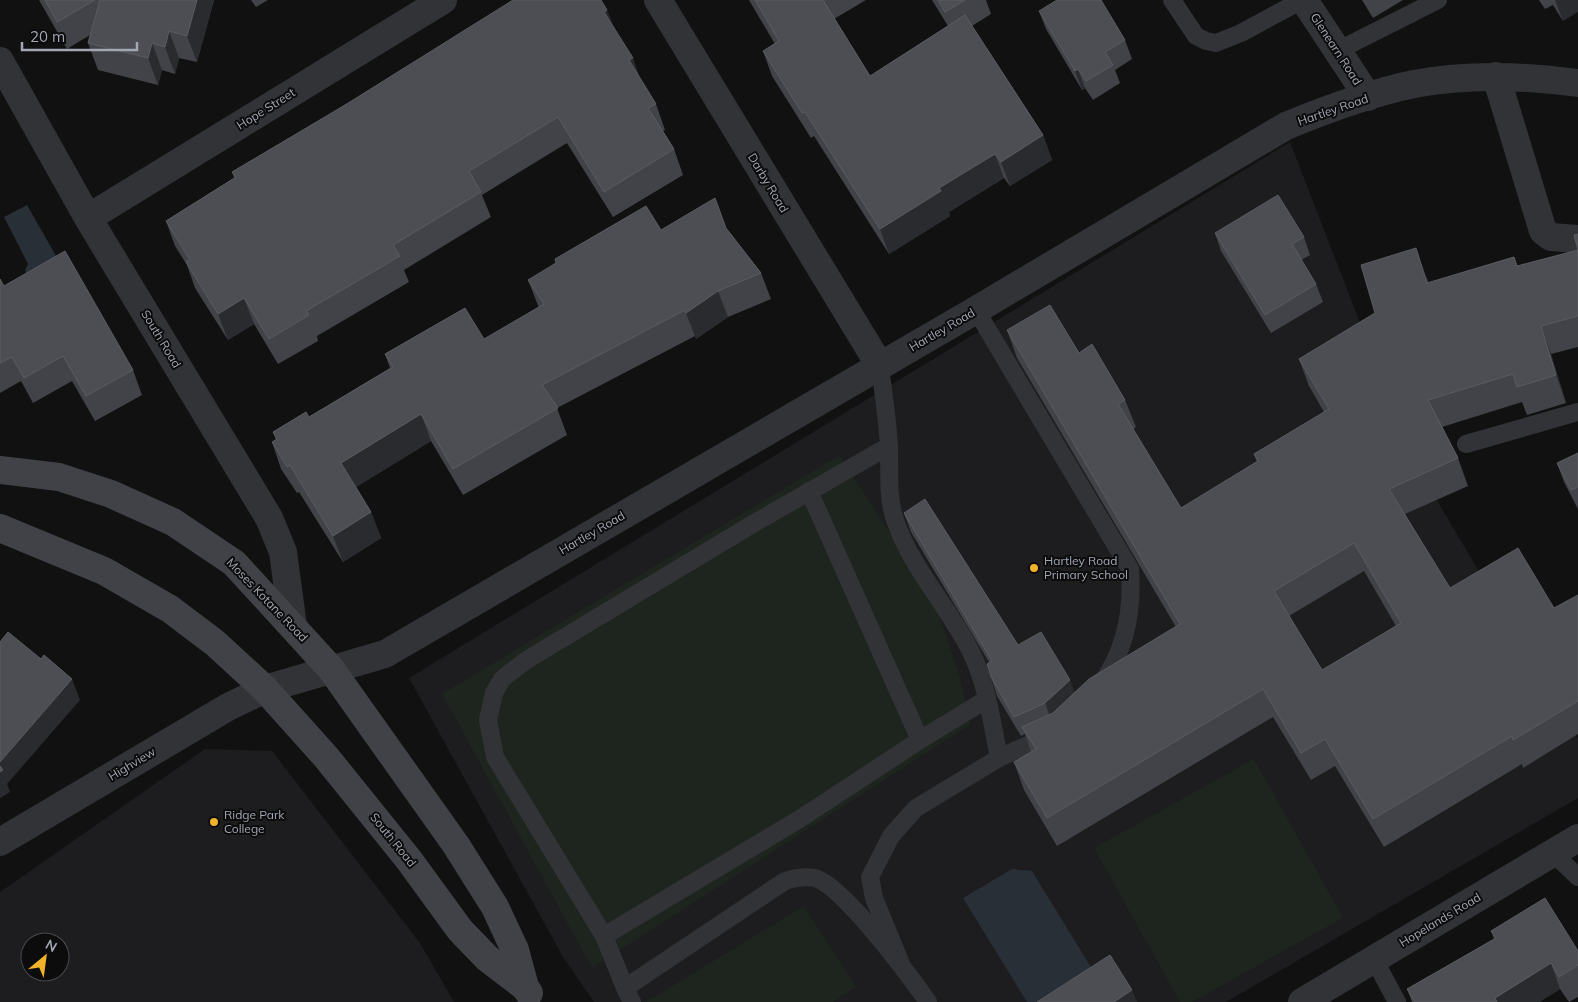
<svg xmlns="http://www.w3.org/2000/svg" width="1578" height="1002" font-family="Mulish,sans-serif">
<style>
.built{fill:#1d1d1f;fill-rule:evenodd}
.green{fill:#1d251e}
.water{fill:#282f36}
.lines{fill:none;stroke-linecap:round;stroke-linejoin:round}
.service{stroke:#323337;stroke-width:18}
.minor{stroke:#323337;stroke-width:28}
.secondary{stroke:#404247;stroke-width:28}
.wall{fill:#424348;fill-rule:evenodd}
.shaded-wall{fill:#2a2b2e}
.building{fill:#4d4e54;stroke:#5a5c62;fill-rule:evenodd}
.poi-dot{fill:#f2b32a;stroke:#0c0c0d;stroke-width:2}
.labels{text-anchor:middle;stroke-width:4;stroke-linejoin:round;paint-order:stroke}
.street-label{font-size:12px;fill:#a2a7b3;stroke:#0c0c0d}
.poi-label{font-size:12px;fill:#a2a7b3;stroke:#0c0c0d;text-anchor:start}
</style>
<rect width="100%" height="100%" fill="#111112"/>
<!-- built -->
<path class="built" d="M1290 142 1409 449 1438 502 1578 739V798L1226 1002H594L563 957 409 678Z
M205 749 272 751 420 943 454 1002H0V892ZM30 942H60V972H30Z"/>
<!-- green -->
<path class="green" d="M840 455 936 606 959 675 971 724 592 968 442 694Z
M1254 759 1343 918 1192 1002H1180L1094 848Z
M804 906 856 987 833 1002H646Z"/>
<!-- water -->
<path class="water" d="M27 205 59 261 31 283 25 270 28 264 4 217Z
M1012 869 1032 871 1100 982 1068 1002H1027L963 898Z"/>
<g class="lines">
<!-- service -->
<path class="service" d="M1172 0 1196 36 1206 41 1216 43 1241 33 1302 0
M1337 51 1438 0
M976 310 1130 569C1133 610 1126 648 1103 681
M880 366C883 393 888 421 889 449 890 474 887 496 895 520 911 568 949 607 971 652 987 684 992 723 999 758
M1466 444 1578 412
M809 491 920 740
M1553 853 1578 877
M604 936 798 820 920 740 987 699
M1374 959 1397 1002
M901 964 874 898 870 877 891 836 916 808 999 758 1050 735
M625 988 604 936 495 757 488 720 494 693 502 679 525 661 751 525 889 446
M632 1002 625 988 785 881C795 878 804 876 815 878 843 886 909 975 928 1002"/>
<!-- minor -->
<path class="minor" d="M658 0 880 366
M1304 0 1368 97
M0 61 88 218 269 518 283 552 293 626
M1496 76 1543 231 1551 237 1578 239
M88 218 443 0
M0 842 228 707 265 689 385 654 976 310 1286 126C1327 109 1370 93 1414 84 1466 74 1526 76 1578 83
M1302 1002 1578 838"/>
<!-- secondary -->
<path class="secondary" d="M0 470 59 477 111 494 173 522 234 563 331 669 456 845 495 907 515 950 525 987
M0 528 104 571 170 609 215 643 265 689 326 757 409 860 460 930 487 958 525 987 529 993"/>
</g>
<!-- wall -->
<path class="wall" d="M39 0H214L197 62 179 58 175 74 162 70 158 85 98 70 88 43 90 35 67 49Z
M251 0H268L256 7Z
M749 0H866L834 19 870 76 948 26 932 0H986L991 14 972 26 1043 135 1052 160 1010 186 1004 178 949 212 950 216 889 254 814 136 811 138 772 76 763 51 775 44Z
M1362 0H1403L1373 18Z
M1539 0H1578L1563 21 1553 5 1545 9Z
M1039 11 1125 40 1132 59 1115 70 1120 83 1093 100 1085 88 1082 90 1046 29Z
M614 27 640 79 656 104 665 130 663 131 674 149 683 175 613 217 567 143 482 195 491 217 404 270 409 282 317 336 318 341 278 364 254 324 228 340 195 288 187 265 175 246 166 221 234 178 232 172Z
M726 228 761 273 771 299 728 317 696 339 695 336 557 408 567 435 463 495 431 441 356 487 371 512 381 538 343 562 299 492 297 493 281 469 272 442 276 440 273 432 309 417 390 368 385 354 484 339 539 308 528 280 661 230Z
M1215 233 1304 237 1310 255 1301 260 1316 284 1323 302 1271 333 1221 251Z
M1578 234V347L1551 354 1566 403 1527 415 1522 402 1442 427 1458 458 1468 486 1405 514 1450 588 1554 608 1578 595V734L1523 768 1522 764 1384 847 1335 766 1311 780 1273 717 1057 846 1024 790 1014 762 1031 752 1025 734 1021 736 997 696 991 677 989 662 911 532 904 513 1018 645 1075 692 1176 627 1017 358 1007 330 1079 353 1125 400 1136 427 1133 429 1181 508 1257 462 1254 454 1324 412 1309 386 1299 359 1375 313 1426 276 1429 283 1514 257 1517 266 1578 250ZM1364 571 1396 626 1322 670 1289 616Z
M0 279 4 286 133 370 142 395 95 421 72 381 33 403 21 381 0 393Z
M1578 453V509L1564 482 1557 463Z
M1491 931 1578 951V997L1569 1002 1560 989 1539 1002H1412L1407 989 1494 939Z"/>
<!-- shaded-wall -->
<path class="shaded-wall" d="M197 0H214L197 62 187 36Z
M1555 0H1578V12L1563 21Z
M607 10 617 35 604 12Z
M169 31 179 58 175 74 165 47Z
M152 43 162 70 158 85 148 58Z
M633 58 642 84 629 60Z
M1078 69 1085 88 1082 90 1075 71Z
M1043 135 1052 160 1010 186 1001 162Z
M995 154 1004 178 949 212 950 216 889 254 880 229 939 188Z
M1416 248 1426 276 1437 311 1427 283Z
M718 291 728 317 696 339 686 313Z
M244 298 254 324 228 340 218 314Z
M1541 326 1551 354 1566 403 1556 375Z
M421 414 431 441 351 490 341 463Z
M371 512 381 538 343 562 333 536Z
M72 679 80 700 7 784 10 792 0 798V762Z
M1070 680 1077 699 1052 722 1045 703Z
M1551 963 1560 989 1539 1002H1496L1495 998Z
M1132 990 1137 1002H1114Z"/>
<!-- building -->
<path class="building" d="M45 0H95L57 22Z
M100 0H197L187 36 169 31 165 47 152 43 148 58 88 43Z
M513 0H601L607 10 604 12 633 58 629 60 656 104 648 108 674 149 604 192 558 117 469 171 481 192 393 245 400 256 306 311 309 315 269 339 244 298 218 314 186 262 190 260 166 221 236 177 232 172 345 105Z
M755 0H823L870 76 965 15 1043 135 1001 162 995 154 939 188 941 191 880 229 805 112 802 113 763 51 779 41Z
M938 0H965L945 12Z
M1057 0H1101L1125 40 1105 52 1113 65 1086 81 1078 69 1075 71 1039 11Z
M1278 195 1304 237 1292 244 1316 284 1265 315 1215 233Z
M715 198 726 228 761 273 718 291 686 313 685 310 542 385 558 408 453 469 421 414 341 463 371 512 333 536 290 465 287 467 272 442 277 439 273 432 306 412 309 417 393 367 385 354 465 308 484 339 544 304 528 280 556 263 555 259 646 206 661 230Z
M1578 234V316L1541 326 1556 375 1517 387 1513 374 1428 400 1458 458 1389 489 1450 588 1518 548 1554 608 1578 595V701L1513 740 1512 736 1373 819 1325 739 1301 753 1263 689 1047 818 1014 762 1036 749 1022 727 1053 713 1089 679 1180 624 1007 330 1050 305 1079 353 1092 344 1125 400 1118 404 1181 508 1258 461 1254 454 1329 409 1299 359 1375 313 1361 265 1416 248 1427 283 1514 257 1517 266 1578 250 1574 235ZM1354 543 1401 623 1322 670 1274 591Z
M65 251 133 370 86 396 63 356 24 378 12 357 0 363V279L4 286Z
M1578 453V487L1571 490 1557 463Z
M925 499 1018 645 1041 632 1070 680 1045 703 1014 717 991 677 987 664 992 661 904 513Z
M8 632 41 659 44 655 72 679 0 762V642Z
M0 766 3 770 0 772Z
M1545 898 1578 951V965L1559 977 1551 963 1495 998 1497 1002H1415L1407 989 1496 938 1491 931Z
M1110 955 1132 990 1114 1002H1037Z"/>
<!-- markers -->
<g class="poi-dot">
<circle cx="1034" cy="568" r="5"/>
<circle cx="214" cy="822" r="5"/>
</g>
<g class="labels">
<!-- street labels -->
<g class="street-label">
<text transform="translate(1336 49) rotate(57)" y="4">Glenearn Road</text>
<text transform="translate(266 109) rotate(-32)" y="4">Hope Street</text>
<text transform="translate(1333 110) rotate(-19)" y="4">Hartley Road</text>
<text transform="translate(768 183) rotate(59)" y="4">Darby Road</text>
<text transform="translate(942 330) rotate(-30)" y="4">Hartley Road</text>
<text transform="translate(161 339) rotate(59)" y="4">South Road</text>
<text transform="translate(592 533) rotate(-30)" y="4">Hartley Road</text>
<text transform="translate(267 600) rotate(46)" y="4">Moses Kotane Road</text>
<text transform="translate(132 764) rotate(-31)" y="4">Highview</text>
<text transform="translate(393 840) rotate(51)" y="4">South Road</text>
<text transform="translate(1440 920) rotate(-31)" y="4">Hopelands Road</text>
</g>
<!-- poi labels -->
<g class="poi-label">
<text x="1044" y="565">Hartley Road<tspan x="1044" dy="14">Primary School</tspan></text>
<text x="224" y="819">Ridge Park<tspan x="224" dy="14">College</tspan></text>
</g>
</g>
<!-- north arrow -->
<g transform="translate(45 957) rotate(29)"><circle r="24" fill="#0c0c0d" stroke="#484a4f"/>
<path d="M0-4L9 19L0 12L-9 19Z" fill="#f2b32a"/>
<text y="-8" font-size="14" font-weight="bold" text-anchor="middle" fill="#a2a7b3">N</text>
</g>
<!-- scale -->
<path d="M22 42v8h115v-8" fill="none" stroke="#a2a7b3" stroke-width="2.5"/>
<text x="30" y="42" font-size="15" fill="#a2a7b3" stroke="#0c0c0d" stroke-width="4" paint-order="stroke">20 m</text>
</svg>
